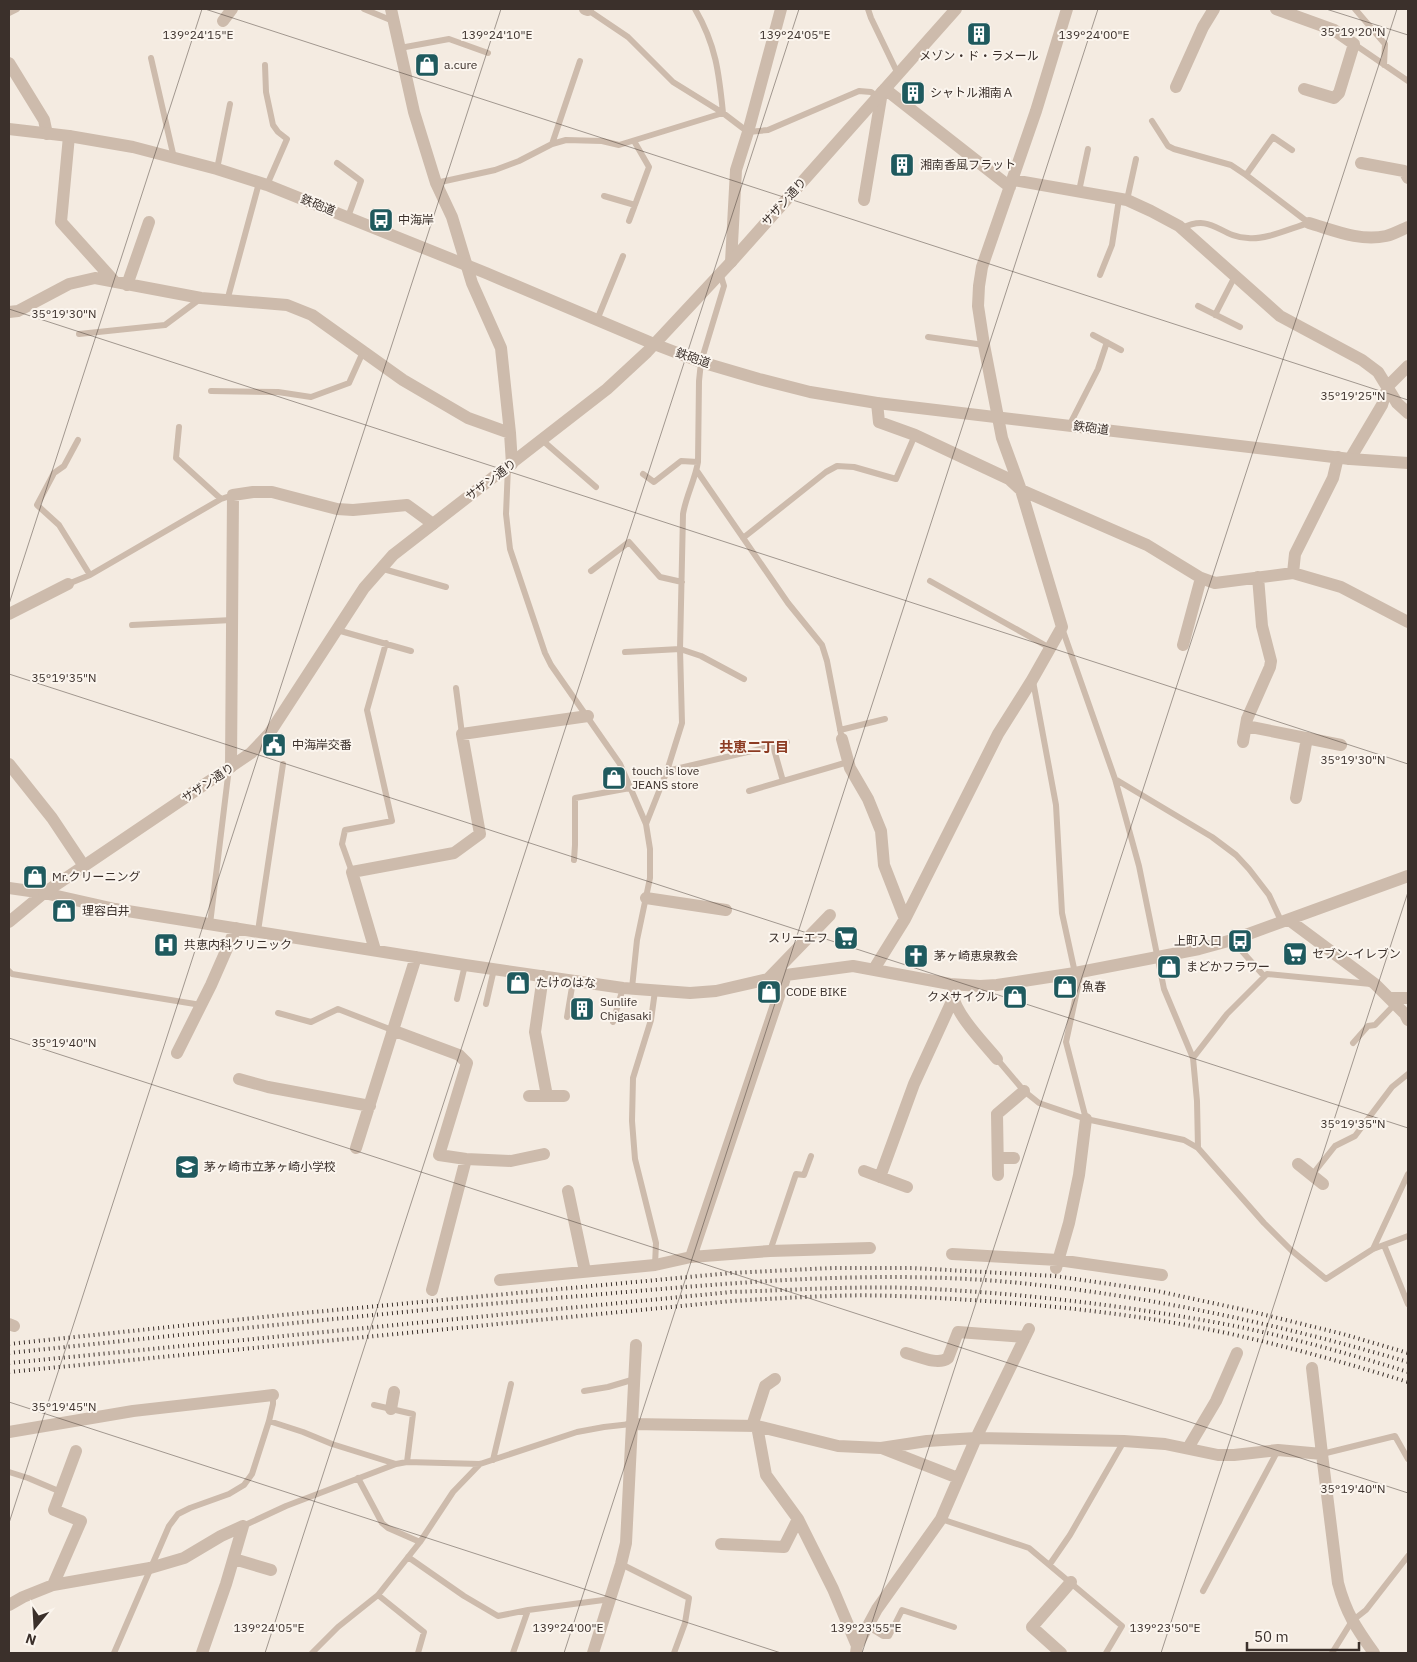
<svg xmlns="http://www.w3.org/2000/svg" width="1417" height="1662" font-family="'IBM Plex Sans','Noto Sans JP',sans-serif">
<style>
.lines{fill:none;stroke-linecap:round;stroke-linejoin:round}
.service{stroke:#cdbbac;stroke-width:6}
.minor{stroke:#cdbbac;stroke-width:12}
.tertiary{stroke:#cdbbac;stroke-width:12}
.rail{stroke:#3b302b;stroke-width:4;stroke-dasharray:1 4;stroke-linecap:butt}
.ticks{fill:none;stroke:#3b302b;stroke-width:1;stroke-opacity:0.45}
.labels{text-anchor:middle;stroke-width:4;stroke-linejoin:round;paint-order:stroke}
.poi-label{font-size:12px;fill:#3b302b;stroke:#fbf5ee;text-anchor:start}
.street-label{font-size:12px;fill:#3b302b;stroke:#fbf5ee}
.neighbourhood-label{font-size:14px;font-weight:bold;fill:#8c3b22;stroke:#fbf5ee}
.ticks-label{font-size:12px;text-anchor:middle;fill:#3b302b;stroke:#fbf5ee;stroke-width:4;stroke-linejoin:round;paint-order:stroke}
</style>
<rect width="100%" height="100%" fill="#f4ebe1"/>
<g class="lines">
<!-- service -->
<path class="service" d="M364 9 393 21
M868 9 871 18 898 74
M1355 9 1385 44 1384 65
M588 10 628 37 673 82 723 113 748 132 768 130 859 91 871 92 878 97
M9 13 17 9
M1354 44 1408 81
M400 48 449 39 488 53
M151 58 174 158
M265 65 266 92 273 125 278 132 287 139 267 185
M1152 121 1168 146 1174 149 1231 165 1246 175 1309 223
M552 144 580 61
M337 163 361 181 348 217
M217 169 230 104
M1246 175 1273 137 1292 150
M436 183 495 170 519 161 552 144 566 140 602 141 619 145 723 113C719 73 716 45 695 9
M1079 191 1088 149
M604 196 635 205
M1127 200 1136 159
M629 221 649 167 634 141
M1182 228C1213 213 1219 237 1248 238 1266 240 1291 228 1309 223
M1100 275 1112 245 1119 199
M227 301 259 183
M1198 306 1240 327
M1215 315 1235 276
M597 320 623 256
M79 334 165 325 200 299
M1093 335 1121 350
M928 337 984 345
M211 391 278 392 311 397 349 383 363 352
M1069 426 1098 369 1107 342
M179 427 176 458 221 499
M78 440 64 466 54 473 37 505 59 525 90 575
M542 440 596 487
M508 467 506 514 510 549 545 653 551 665 620 764 646 824 650 849V878L637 940 632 988
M697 471 788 603 822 645 827 661 842 739
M643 474 654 482 681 461 698 462
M743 538 826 472 837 466 854 467 896 479 915 435
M380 568 446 587
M591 571 629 542 660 577 682 582
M930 581 1050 648
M68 584 90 575 221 499 233 495
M132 625 232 620
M1062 628 1115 779 1139 866 1164 989 1193 1058 1197 1101 1198 1148 1264 1223 1291 1250 1326 1279 1373 1249 1408 1236
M337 630 411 651
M625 652 680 649 701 656 744 679
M1033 681 1056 805 1062 913 1075 973
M456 688 462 734
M840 730 885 719
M773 746 787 742
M667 771 773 746 783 781
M1115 779 1212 837 1236 855 1249 869 1269 895 1282 923
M749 791 848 762
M646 824 667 771 682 723 680 649 683 514C686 496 695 480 698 462L699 381 701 362 724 286 720 273
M574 860 575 845V798L630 788
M352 872 342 844 345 830 392 821 367 710 386 643
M210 924 229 768
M258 931 283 764
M1232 940 1264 976
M9 971 12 974 201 1005
M1081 972 1066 1042 1086 1119
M655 991 651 1020 633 1078 632 1121 635 1159 656 1243 655 1265
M457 999 465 965
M486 1004 494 969
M278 1013 311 1022 338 1009 392 1030
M567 1017 573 981
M613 1022 623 988
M1353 1043 1368 1026 1375 1025 1395 1004
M1193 1058 1227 1014 1267 974 1371 984
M997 1059 1024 1091 1039 1103 1086 1119 1184 1140 1198 1148
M1312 1175 1335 1146 1355 1136 1392 1087 1408 1074
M1384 1245 1408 1304
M1373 1249 1408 1174
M770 1251 796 1174 804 1175 811 1156
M584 1391 608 1387 635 1379
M374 1405 413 1414 407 1462
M269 1421 303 1432 332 1444 396 1464
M1322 1454 1395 1436 1408 1459
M493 1460 511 1384
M9 1472 28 1478 61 1492
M358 1478 382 1523 388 1528 420 1542
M941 1519 1029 1548 1122 1626 1106 1653
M243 1526 286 1506 396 1464 407 1462 480 1464 577 1432 604 1427 631 1424
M408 1557 464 1596 498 1616 528 1610 611 1599
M621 1564 689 1598 685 1623 674 1653
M1050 1564 1070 1535 1124 1441
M1203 1591 1278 1450
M378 1595 424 1632 418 1653
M867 1626 883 1636H889L902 1610 954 1627
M114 1653 169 1526 178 1514 190 1508 229 1494 244 1485 252 1474 269 1421 273 1404V1395
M312 1653 338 1627 378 1595 420 1542 453 1492 480 1464
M513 1653 528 1610
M1332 1653 1352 1621 1366 1610 1408 1556"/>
<!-- minor -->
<path class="minor" d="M391 9 414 112 436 183 452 217 472 283 501 348 510 433 512 464
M585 9 588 10
M1276 9 1334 30 1354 44 1339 93 1334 98 1304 89
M223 21 232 9
M9 63 44 120 47 134
M1176 87 1203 27 1214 9
M885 89 1010 187
M69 136 61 222 115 282
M1361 163 1404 171 1408 178
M1013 180 1127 200 1151 211 1179 226 1280 316 1362 360 1378 372 1397 403 1408 413
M864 200 882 92
M1309 223C1333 230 1360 242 1386 236 1394 234 1401 230 1408 227
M731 262 736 170 748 132 781 9
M127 285 149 222
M9 312 18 311 69 284 95 278 201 298 287 305 312 315 403 380 468 418 510 433
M877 403 879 422 915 435 1009 479 1021 490 1147 545 1201 578 1215 583 1293 573 1341 587 1408 622
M1350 459 1382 405 1388 386 1408 366
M1293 573 1295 554 1333 478 1338 457
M9 614 68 584
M1183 645 1201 578
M1246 726 1341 745
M842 739 850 768 868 799 881 831 884 865 905 919
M1243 742 1247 719 1270 667 1271 661 1262 626 1258 577
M9 764 52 818 84 866
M231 767 233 495 253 492H272L337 509 353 510 407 505 433 524
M1296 798 1307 738
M9 888 44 893 115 909 465 965 623 988 690 993 716 991 786 975 853 966 950 984 980 986 997 985 1075 973 1199 949 1232 940 1408 876
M646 898 726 910
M1289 920 1375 984 1405 1014 1408 1020
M9 922 44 893
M375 950 352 872 454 853 480 834 462 734 588 716
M874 969 905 919 998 734 1032 680 1062 627 1021 490 1002 438 984 345 978 306 979 286 982 267 1036 111 1067 9
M769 978 830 915
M952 994C957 1016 983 1042 997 1059
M1390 998H1408
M392 1030 459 1055 467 1063 439 1155 466 1159 511 1161 544 1154
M177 1053 211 985 236 928
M239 1079 268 1087 370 1106
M529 1096H547L535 1032 543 976
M547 1096H564
M356 1148 416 957
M998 1158H1014
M1298 1164 1323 1184
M864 1171 907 1187
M998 1175 997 1114 1024 1091
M880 1177 914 1084 953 999
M568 1191 585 1271
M952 1254 1058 1260 1162 1275
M691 1257 786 975
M1056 1268 1069 1223 1079 1175 1086 1119
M500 1280 655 1265 691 1257 770 1251 870 1248
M432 1290 466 1159
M9 1324 14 1326
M906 1353C918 1356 938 1366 948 1358L958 1332 1025 1337
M1312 1368 1322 1454
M391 1409 394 1392
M631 1424 757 1426 838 1446 881 1448 927 1441 976 1438 1124 1441 1165 1444 1218 1455H1234L1278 1450 1322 1454 1338 1583C1346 1613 1356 1628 1374 1653
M752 1426 765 1386 775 1379
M757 1426 766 1475 798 1519 833 1589 857 1646
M9 1432 133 1411 273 1395
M1188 1448 1216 1401 1237 1353
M884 1449 958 1478
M721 1544 784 1547 798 1519
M234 1559 271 1570
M53 1585 81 1521 54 1510 76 1451
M9 1605 23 1597 53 1585 150 1568 184 1558 221 1536 243 1526
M202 1653 226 1584 243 1526
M593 1653 621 1564 626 1543 636 1345
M856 1653 857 1646 877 1609 941 1519 976 1438 1029 1329
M1061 1653 1032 1627 1071 1582"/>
<!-- tertiary -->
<path class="tertiary" d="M9 129 69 136 133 147 217 169 267 185 486 273 654 344 701 362 759 379 810 392 877 403 1350 459 1408 463
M44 893 251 753 269 734 364 588 393 555 607 389 647 352 731 262 956 9"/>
<!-- rail -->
<path class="rail" d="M9 1344 282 1315 731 1273 833 1268H913L1055 1276 1157 1291 1245 1310 1343 1334 1408 1353
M9 1353C199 1333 390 1312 580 1296 719 1284 859 1270 998 1281 1137 1293 1275 1323 1408 1362
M9 1363 731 1292C792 1290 852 1286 913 1288 1023 1293 1132 1306 1240 1327 1297 1339 1353 1355 1408 1372
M9 1372 732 1301C765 1299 798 1297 831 1296 877 1294 924 1297 971 1300 1061 1306 1152 1316 1240 1336 1297 1349 1353 1365 1408 1382"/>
</g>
<!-- ticks -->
<path class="ticks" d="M205 9 1408 400M1326 9 1408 35M9 309 1408 764M9 604 202 9M9 674 1408 1128M9 1038 1408 1493M9 1402 781 1653M9 1523 501 9M265 1653 799 9M564 1653 1098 9M862 1653 1397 9M1161 1653 1408 892"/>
<!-- icons -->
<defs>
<symbol id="building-square" viewBox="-11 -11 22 22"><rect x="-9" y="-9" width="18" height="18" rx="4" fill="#1f5a5e" stroke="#fbf5ee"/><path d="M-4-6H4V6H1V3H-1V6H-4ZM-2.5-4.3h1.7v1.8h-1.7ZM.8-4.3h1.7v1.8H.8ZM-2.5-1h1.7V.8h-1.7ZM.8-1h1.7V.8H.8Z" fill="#fff"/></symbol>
<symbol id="shop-square" viewBox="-11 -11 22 22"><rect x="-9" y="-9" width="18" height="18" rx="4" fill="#1f5a5e" stroke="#fbf5ee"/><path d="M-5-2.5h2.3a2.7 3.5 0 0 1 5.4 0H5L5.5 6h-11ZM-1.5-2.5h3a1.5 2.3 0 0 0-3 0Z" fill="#fff"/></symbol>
<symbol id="bus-square" viewBox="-11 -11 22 22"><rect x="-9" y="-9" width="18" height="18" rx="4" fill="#1f5a5e" stroke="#fbf5ee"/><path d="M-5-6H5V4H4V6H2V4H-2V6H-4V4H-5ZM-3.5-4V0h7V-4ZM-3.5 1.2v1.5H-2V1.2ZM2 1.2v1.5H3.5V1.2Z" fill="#fff"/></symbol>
<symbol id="civic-square" viewBox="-11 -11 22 22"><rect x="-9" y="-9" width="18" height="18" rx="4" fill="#1f5a5e" stroke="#fbf5ee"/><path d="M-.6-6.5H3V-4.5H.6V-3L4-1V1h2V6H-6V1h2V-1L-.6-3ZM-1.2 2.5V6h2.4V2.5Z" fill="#fff"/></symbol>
<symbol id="supermarket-square" viewBox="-11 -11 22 22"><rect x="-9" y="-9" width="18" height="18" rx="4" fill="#1f5a5e" stroke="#fbf5ee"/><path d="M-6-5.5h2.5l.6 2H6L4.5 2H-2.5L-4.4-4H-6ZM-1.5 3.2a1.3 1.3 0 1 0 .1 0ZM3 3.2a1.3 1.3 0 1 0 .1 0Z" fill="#fff"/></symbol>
<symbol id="hospital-square" viewBox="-11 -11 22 22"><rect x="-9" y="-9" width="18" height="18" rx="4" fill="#1f5a5e" stroke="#fbf5ee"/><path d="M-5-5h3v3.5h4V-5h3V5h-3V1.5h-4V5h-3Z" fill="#fff"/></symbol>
<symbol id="church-square" viewBox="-11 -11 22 22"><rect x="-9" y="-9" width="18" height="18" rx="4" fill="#1f5a5e" stroke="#fbf5ee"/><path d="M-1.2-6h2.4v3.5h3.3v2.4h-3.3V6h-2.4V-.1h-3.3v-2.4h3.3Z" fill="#fff"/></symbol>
<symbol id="school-square" viewBox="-11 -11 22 22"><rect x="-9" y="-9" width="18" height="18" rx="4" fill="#1f5a5e" stroke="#fbf5ee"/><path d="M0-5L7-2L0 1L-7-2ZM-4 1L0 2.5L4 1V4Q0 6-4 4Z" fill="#fff"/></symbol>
</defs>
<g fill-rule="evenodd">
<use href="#building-square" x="965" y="20" width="28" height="28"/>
<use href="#shop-square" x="413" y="51" width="28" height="28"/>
<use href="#building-square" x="899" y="79" width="28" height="28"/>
<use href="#building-square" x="888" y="151" width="28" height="28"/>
<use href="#bus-square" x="367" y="206" width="28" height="28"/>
<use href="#civic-square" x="260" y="731" width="28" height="28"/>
<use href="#shop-square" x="600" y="764" width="28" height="28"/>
<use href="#shop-square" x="21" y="863" width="28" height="28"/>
<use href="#shop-square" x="50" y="897" width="28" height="28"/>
<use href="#supermarket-square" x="832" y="924" width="28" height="28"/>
<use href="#bus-square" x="1226" y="927" width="28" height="28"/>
<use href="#hospital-square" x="152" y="931" width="28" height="28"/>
<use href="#supermarket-square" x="1281" y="940" width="28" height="28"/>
<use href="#church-square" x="902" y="942" width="28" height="28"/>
<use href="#shop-square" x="1155" y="953" width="28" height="28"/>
<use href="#shop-square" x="504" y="969" width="28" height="28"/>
<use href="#shop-square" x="1051" y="973" width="28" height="28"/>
<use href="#shop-square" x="755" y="978" width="28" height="28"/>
<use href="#shop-square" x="1001" y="983" width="28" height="28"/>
<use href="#building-square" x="568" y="995" width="28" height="28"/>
<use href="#school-square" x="173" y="1153" width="28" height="28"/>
</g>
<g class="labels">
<!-- poi labels -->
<g class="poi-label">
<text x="979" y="60" text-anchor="middle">メゾン・ド・ラメール</text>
<text x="444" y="69">a.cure</text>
<text x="930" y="97">シャトル湘南Ａ</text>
<text x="920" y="169">湘南香風フラット</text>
<text x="398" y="224">中海岸</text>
<text x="292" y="749">中海岸交番</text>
<text x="632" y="775">touch is love<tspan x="632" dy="14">JEANS store</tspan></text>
<text x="52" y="881">Mr.クリーニング</text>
<text x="82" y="915">理容白井</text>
<text x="828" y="942" text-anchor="end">スリーエフ</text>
<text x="1222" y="945" text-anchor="end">上町入口</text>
<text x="184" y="949">共恵内科クリニック</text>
<text x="1312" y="958">セブン-イレブン</text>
<text x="934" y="960">茅ヶ崎恵泉教会</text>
<text x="1186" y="971">まどかフラワー</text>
<text x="536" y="987">たけのはな</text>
<text x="1082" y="991">魚春</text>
<text x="786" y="996">CODE BIKE</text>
<text x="998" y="1001" text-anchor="end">クメサイクル</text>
<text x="600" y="1006">Sunlife<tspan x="600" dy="14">Chigasaki</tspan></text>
<text x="204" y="1171">茅ヶ崎市立茅ヶ崎小学校</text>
</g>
<!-- street labels -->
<g class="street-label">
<text transform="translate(784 202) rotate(-48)" y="4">サザン通り</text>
<text transform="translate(318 205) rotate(22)" y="4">鉄砲道</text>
<text transform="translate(693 358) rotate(19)" y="4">鉄砲道</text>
<text transform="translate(1091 428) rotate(7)" y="4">鉄砲道</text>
<text transform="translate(491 480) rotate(-37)" y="4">サザン通り</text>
<text transform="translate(208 783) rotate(-34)" y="4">サザン通り</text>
</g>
<!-- neighbourhood labels -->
<g class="neighbourhood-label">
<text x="754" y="752">共恵二丁目</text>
</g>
</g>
<g class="ticks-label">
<text x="1353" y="36">35°19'20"N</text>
<text x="198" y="39">139°24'15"E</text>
<text x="497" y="39">139°24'10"E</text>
<text x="795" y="39">139°24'05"E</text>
<text x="1094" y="39">139°24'00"E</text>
<text x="64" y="318">35°19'30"N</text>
<text x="1353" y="400">35°19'25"N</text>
<text x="64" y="682">35°19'35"N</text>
<text x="1353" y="764">35°19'30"N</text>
<text x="64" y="1047">35°19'40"N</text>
<text x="1353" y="1128">35°19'35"N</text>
<text x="64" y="1411">35°19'45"N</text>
<text x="1353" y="1493">35°19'40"N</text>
<text x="269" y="1632">139°24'05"E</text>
<text x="568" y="1632">139°24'00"E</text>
<text x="866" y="1632">139°23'55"E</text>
<text x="1165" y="1632">139°23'50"E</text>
</g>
<!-- border -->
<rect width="1417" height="1662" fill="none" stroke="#3b302b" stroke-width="20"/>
<!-- north arrow -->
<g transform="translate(35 1627) rotate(198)" stroke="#fbf5ee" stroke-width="4" paint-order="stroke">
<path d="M0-4L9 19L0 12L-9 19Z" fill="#3b302b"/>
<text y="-8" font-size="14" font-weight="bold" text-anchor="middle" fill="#3b302b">N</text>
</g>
<!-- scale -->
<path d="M1247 1642v8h112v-8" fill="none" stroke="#3b302b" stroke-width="2.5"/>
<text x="1254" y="1642" font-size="15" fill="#3b302b" stroke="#fbf5ee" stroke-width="4" paint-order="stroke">50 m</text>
</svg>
